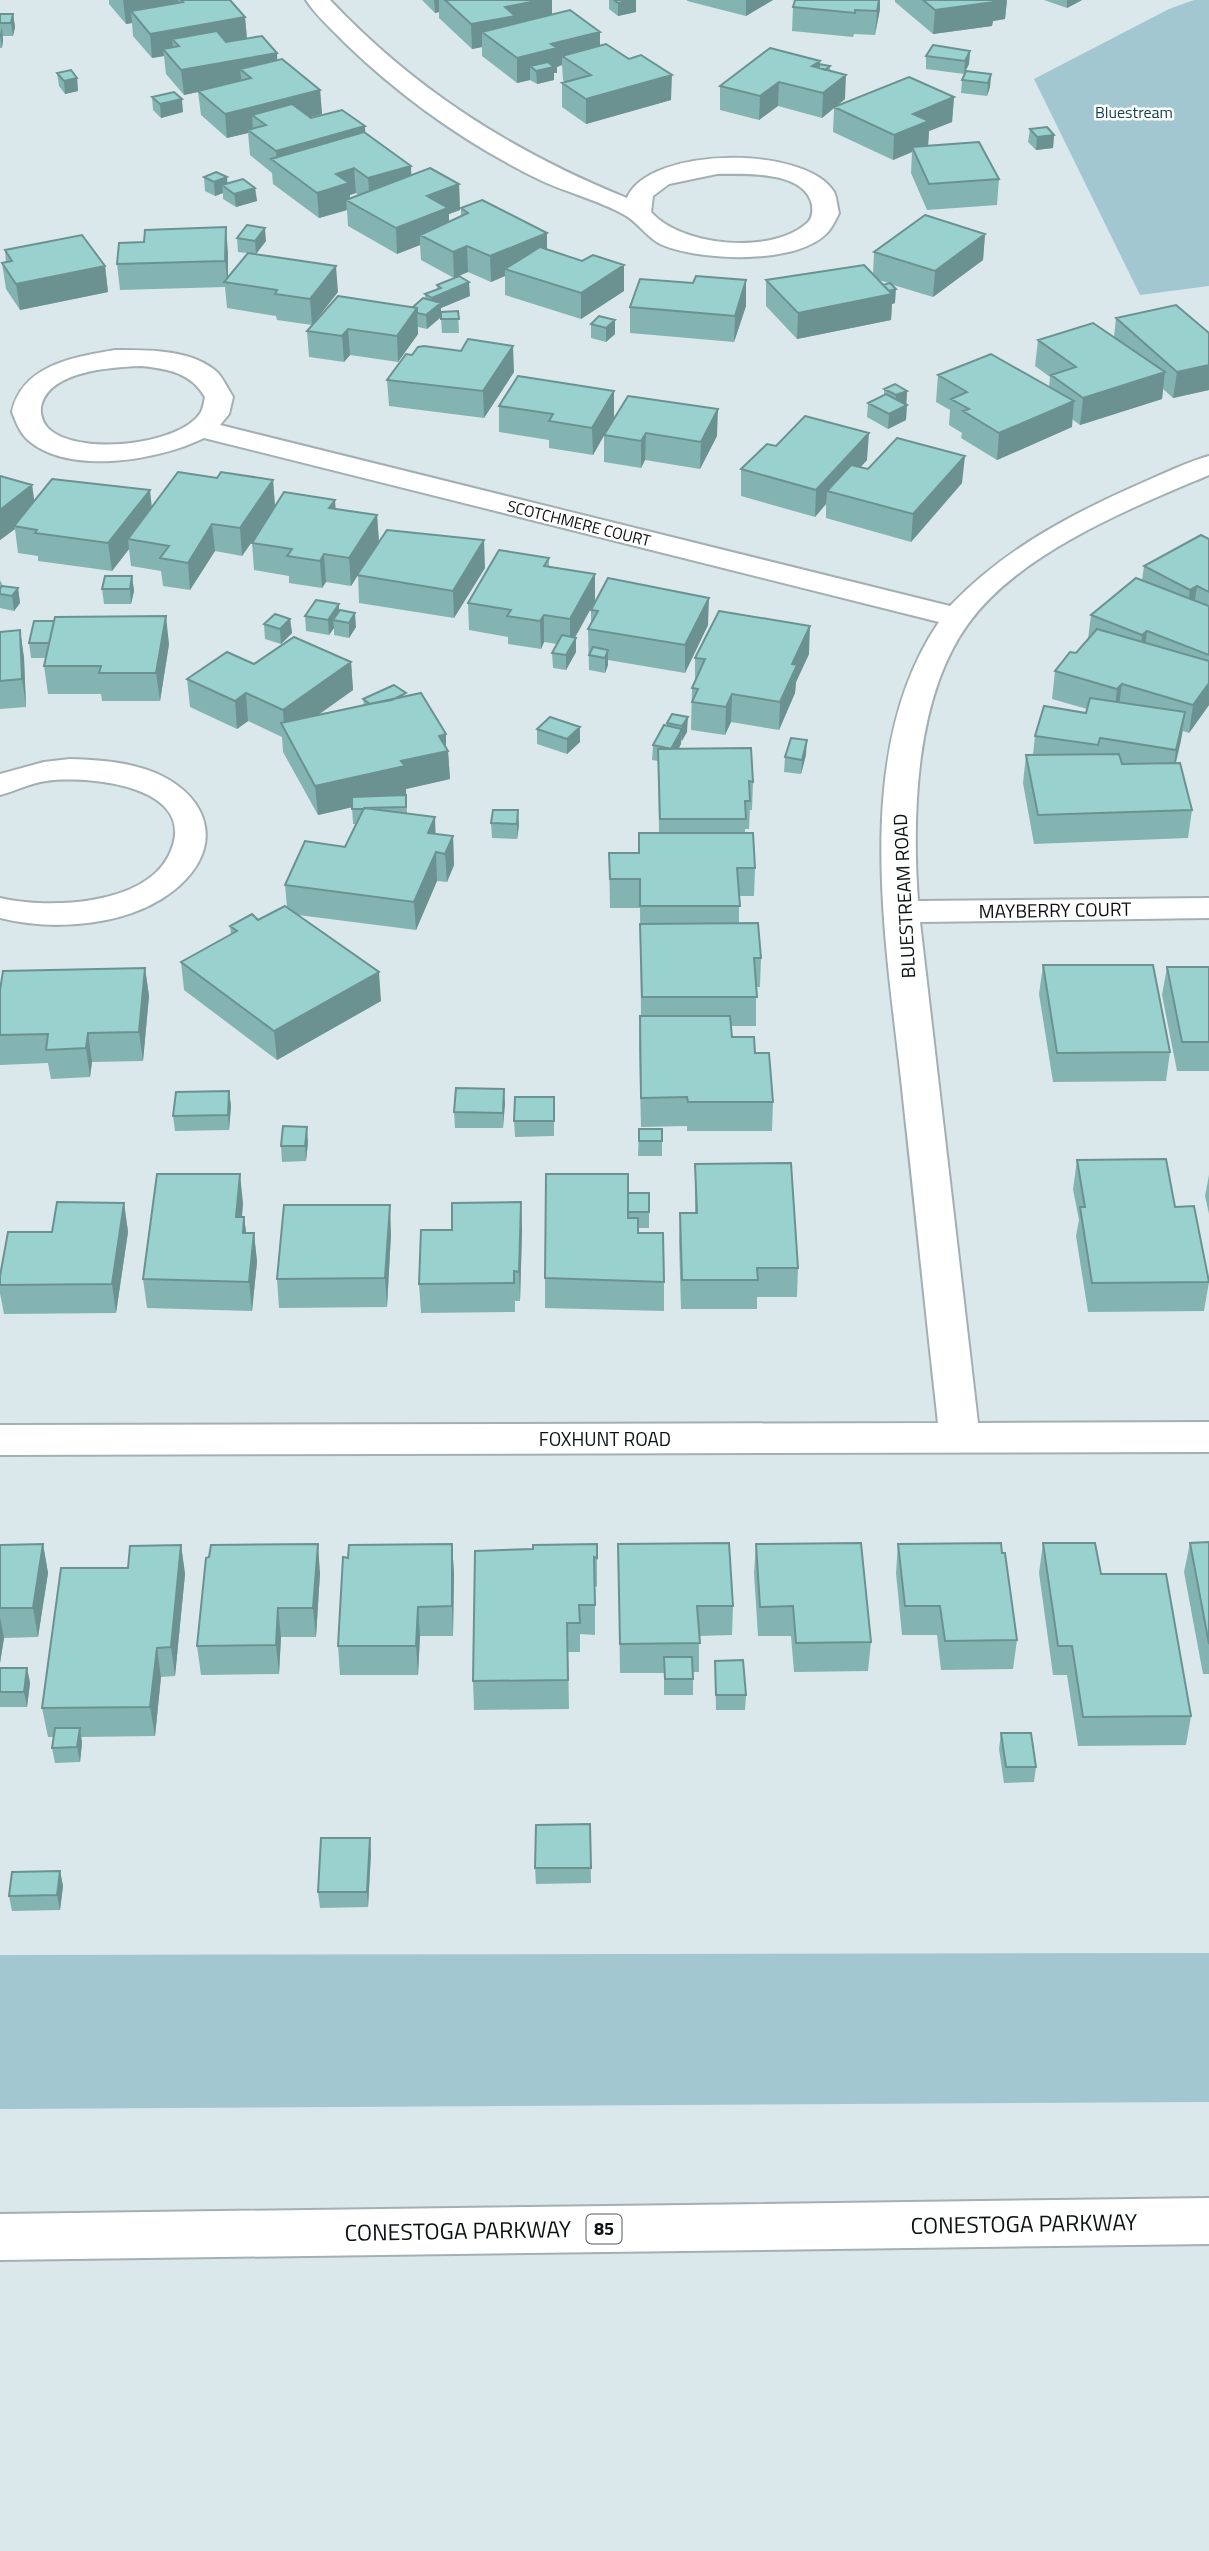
<svg xmlns="http://www.w3.org/2000/svg" width="1209" height="2551" font-family="'Titillium Web',sans-serif">
<style>
.green{fill:#a2c7d0}
.lines{fill:none;stroke-linecap:round;stroke-linejoin:round}
.minor-casing{stroke:#a2b0b3;stroke-width:4}
.highway-casing{stroke:#a2b0b3;stroke-width:4}
.minor{fill:#fff;fill-rule:evenodd}
.highway{fill:#fff;fill-rule:evenodd}
.wall{fill:#84b4b2;fill-rule:evenodd}
.shaded-wall{fill:#6b9291}
.building{fill:#99d1cf;stroke:#6b9291;stroke-width:2}
.labels{text-anchor:middle;stroke-width:5;stroke-linejoin:round;paint-order:stroke}
.far-park-label{font-size:16px;fill:#14434e;stroke:#fff}
.far-street-label{font-size:16px;fill:#0d1213;stroke:#fff}
.shield{fill:#fff;stroke:#56595a;stroke-width:2}
.shield-label{font-size:18px;font-weight:bold;fill:#0d1213}
.street-label{font-size:19px;fill:#0d1213;stroke:#fff}
.near-street-label{font-size:23px;fill:#0d1213;stroke:#fff}
</style>
<rect width="100%" height="100%" fill="#dae8eb"/>
<!-- green -->
<path class="green" d="M1194 0H1209V286L1140 295 1034 79 1169 9Z
M1209 1953V2102L0 2109V1955Z"/>
<g class="lines">
<defs>
<path id="minor" d="M306 0H330C415 90 513 152 627 198 648 146 806 145 834 192 837 198 837 206 839 213 836 219 833 226 828 232 798 265 704 261 665 246 649 240 641 226 628 217 607 203 565 192 540 180 468 145 402 98 345 43 332 29 316 16 306 0ZM717 174C744 174 805 170 812 205 813 213 812 219 806 224 770 255 681 246 651 212L653 196 669 184Z
M115 350C147 350 193 349 218 373 224 380 228 389 233 397L229 414 220 425 950 606C1004 549 1073 513 1144 482 1165 473 1187 462 1209 456V475C1129 509 1020 552 968 624 915 697 912 815 918 901L1209 898V918L920 922 978 1423 1209 1422V1452L0 1455V1425L938 1423C926 1318 916 1213 904 1107 889 956 847 757 939 622L204 438C160 460 69 476 28 440 20 433 16 422 12 412 22 365 74 357 115 350ZM142 366C169 369 191 373 205 397 204 402 203 408 201 412 181 446 74 457 47 427 42 421 39 411 42 403 53 370 114 367 142 366Z
M70 759C100 760 132 762 160 775 210 799 223 847 179 886 134 926 56 932 0 918V898C47 909 142 906 168 857 205 786 88 775 46 781 30 783 16 791 0 795V774L44 762Z"/>
<path id="highway" d="M1209 2198V2244L0 2260V2214Z"/>
</defs>
<!-- minor casing -->
<use href="#minor" class="minor-casing"/>
<!-- highway casing -->
<use href="#highway" class="highway-casing"/>
<!-- minor -->
<use href="#minor" class="minor"/>
<!-- highway -->
<use href="#highway" class="highway"/>
</g>
<!-- wall -->
<path class="wall" d="M109 0H230L245 17 247 38 320 90 322 114 310 117 366 133 411 176 459 184 460 210 449 214V222L461 216V208L547 249 582 261 624 265V291L581 319 505 295V276L491 282 468 272 454 278 421 260 420 245 397 254 348 226 347 210 319 218 273 184 272 173 250 155 248 133 227 138 201 115 198 92 184 95 166 74 164 56 152 58 133 36 132 23 126 24 109 4ZM356 193 359 196 350 199V195Z
M422 0H552V15L600 32V45L671 100 586 124 562 107V83L565 82 563 80 562 65 557 67V73H554V80L537 84 530 80 517 83 482 56V47L472 49 439 18V12L435 13Z
M609 0H636V12L618 16 609 9Z
M687 0H773L746 16 687 1Z
M895 0H1007L1005 19 993 21 992 26 933 34 895 2Z
M1044 0H1082L1067 8Z
M793 7 880 9 875 35 854 34 853 37 792 31Z
M0 14H13L15 27 13 36H3L2 48H0Z
M970 51 969 64 964 74 926 69V56Z
M819 64 830 66V71L845 99 836 107 954 97 952 122 929 131 928 146 999 179 997 205 927 210 911 173 912 152 893 160 833 132 834 108 822 118 778 106 759 120 720 110V86Z
M57 73 77 78 78 91 65 94 59 86Z
M991 74 990 87 987 96 961 93 962 80Z
M152 97 183 112 161 118 153 110Z
M1030 129 1054 135 1053 148 1036 150 1028 142Z
M204 177H227V183L255 188 257 201 236 207 223 199V193L215 196 205 191Z
M985 234 983 260 933 297 890 284 895 303 892 304 891 320 797 339 766 306V280L873 274 874 252ZM878 280 889 283 883 285Z
M237 238 266 241 256 254 338 292 312 325 277 320 276 316 227 308 225 287 120 290 117 264 228 253V278L248 253 238 252Z
M5 250 105 266 108 292 20 310 6 289 2 263H6Z
M746 280V306L734 342 630 333V307L693 283Z
M437 285 470 296 441 308V312L458 311 459 333H442L441 317 427 329 418 327V334L398 362 350 355 344 362 309 357 307 331 413 307 425 299V294L437 289Z
M1116 318 1209 333V390L1173 398 1163 389 1162 399 1080 425 1072 419V427L997 460 961 438 962 433 949 425 950 410 936 402 938 375 1049 387 1050 377 1035 366 1038 340 1114 337Z
M615 320V334L606 342 591 338V324Z
M412 355 514 372 484 418 389 406 387 380Z
M884 389 907 391 906 420 888 429 867 417 868 403 884 395Z
M628 396 717 436 700 469 645 460 641 468 604 462V435Z
M499 406 614 418 593 455 549 448V440L499 432Z
M776 446 867 460 861 467 868 469 962 483 911 542 826 518V504L815 517 741 496V469Z
M0 476 32 485 34 501 152 506 217 478 273 480 275 506 335 500V509L377 515 379 542 485 568 454 618 359 603 358 574 351 586 326 582 322 588 289 583V576L254 570 252 543 265 523 242 556 215 551 190 590 163 586 161 571 131 566 129 549 112 571 38 561V556L18 553 15 529 0 540Z
M1209 539V705L1189 733 1183 731 1176 763 1192 810 1188 838 1034 844 1023 783 1026 755H1033L1035 736 1086 713 1087 709 1052 699 1055 671 1076 653 1088 639 1091 615 1142 580 1144 566Z
M549 558V567L595 574V601L575 638 576 652 566 670 553 668 552 653 557 644 544 642 541 649 508 644V637L469 630 468 603Z
M132 576 134 591 131 604H104L102 589Z
M0 580 3 586 18 588 20 603 14 611 0 608Z
M591 610 708 625 685 673 608 660V665L605 673 589 670 588 629 591 623Z
M339 611 356 627 349 638 334 635V628L329 635 306 631 305 616Z
M290 619 292 633 281 644 265 639 264 624Z
M54 621 169 644 160 701H102L101 694H48L44 666 46 658H31L29 643Z
M20 630 24 658 26 707 0 709V632Z
M809 654 796 682 795 693 779 730 731 722 725 735 691 730 692 688 695 681V658Z
M351 662 353 690 317 716 364 706 363 699 406 697 448 751 450 779 406 789 407 813 436 834 453 836 454 865 447 882 437 881 416 930 298 915 381 1001 277 1060 184 990 181 962 231 935 230 926 258 920 287 907 285 885 345 847 356 824H353L352 807 318 815 283 752 282 737 248 721 237 729 190 707 187 679 254 664Z
M672 714 687 732 681 741 679 748 753 782 752 810H750L749 829H745V833L755 868 754 896H739V923L761 958 760 987H756V1026H731L732 1037 755 1053 773 1102 772 1131H687V1126L641 1127 639 1045 640 1016H641L640 908H610L609 853H639V833H659L658 761 652 760 653 745 667 726V723Z
M537 729 580 742 567 754 537 744Z
M806 755 801 774 784 772 785 757Z
M493 810 519 825 517 839 492 838 491 823Z
M1043 965 1170 1052 1166 1081 1053 1082 1039 994Z
M1167 967H1209V1071H1177L1162 995Z
M145 968 149 996 143 1061 92 1062 90 1077 51 1079 48 1063 0 1065V990Z
M504 1089 503 1128H455L454 1112Z
M229 1091 231 1106 229 1130 175 1131 173 1116Z
M554 1097V1136L515 1137 514 1121Z
M639 1129H662V1156H638Z
M308 1142 306 1161 282 1162 281 1146Z
M1077 1160 1175 1207 1209 1282 1204 1311 1088 1312 1076 1236 1079 1220 1073 1189Z
M695 1164 798 1268 797 1297H757V1309H681L679 1242 680 1213H695Z
M1209 1175V1214L1205 1196Z
M628 1193H649V1228H638V1233L664 1282V1311L545 1308V1278Z
M521 1202 522 1231 520 1301H515V1312L421 1313 419 1284 452 1230Z
M124 1203 128 1232 116 1313 4 1314 0 1293V1276L52 1232Z
M243 1203 242 1217H244L246 1233H254L257 1262 252 1311 147 1308 143 1279Z
M391 1234 387 1307 279 1308 277 1279Z
M1209 1542V1674H1203L1184 1572 1190 1543Z
M1043 1543 1101 1574 1191 1716 1186 1745 1078 1746 1067 1675H1053L1039 1573Z
M43 1544 48 1573 38 1637 4 1638 0 1663V1545Z
M452 1544 454 1573 453 1636H420L418 1675H340L338 1646 348 1558Z
M597 1544V1587L595 1586V1635L580 1634V1652H568L569 1709 474 1710 473 1681 533 1549Z
M618 1544 733 1606 732 1635 699 1636V1672H693V1695H664V1673H620Z
M756 1544 871 1642 868 1671 794 1672 791 1636H758L754 1573Z
M898 1544 1002 1553 1017 1640 1013 1669 941 1670 937 1635H902L896 1573Z
M181 1545 185 1574 175 1676 161 1677 155 1736 81 1737 82 1743 80 1762 55 1763 52 1748 54 1737H48L42 1708 128 1568Z
M320 1573 316 1637H281L279 1674 201 1675 197 1646Z
M715 1661 746 1695 745 1710H716Z
M0 1668H27L30 1683 27 1707H0Z
M1001 1733 1036 1767 1034 1782 1004 1783 999 1749Z
M590 1824 591 1883 536 1884 535 1868Z
M371 1853 368 1907 320 1908 318 1892Z
M60 1871 63 1886 60 1910 12 1911 9 1896Z"/>
<!-- shaded-wall -->
<path class="shaded-wall" d="M123 0H178L180 14 131 11 132 23 126 24Z
M434 0H439V12L435 13Z
M541 0H552V22L482 32V47L472 49 471 24 505 7Z
M632 0H636V12L618 16V3Z
M746 0H773L746 16Z
M879 0H880V9L875 35 877 11Z
M989 0H1007L1005 19 993 21 992 26 933 34 935 10Z
M1067 0H1082L1067 8Z
M13 14 15 27 13 36 11 23Z
M245 17 247 41 179 46 172 39 174 54 163 49 164 56 152 58 150 34Z
M2 27 3 40 2 48 0 35Z
M600 32V56H562V65L557 67V73H554V80L537 84 536 71 530 66V80L517 83V58L551 44Z
M970 51 969 64 964 74 965 61Z
M277 53 278 77 251 78 240 69 242 84 198 91V92L184 95 181 70Z
M820 61 818 85 811 91 812 66Z
M991 74 990 87 987 96 988 83Z
M672 75 671 100 586 124V99Z
M846 75 845 99 822 118 823 93Z
M77 78 78 91 65 94 64 81Z
M779 82 778 106 759 120 760 96Z
M320 90 322 114 266 129V125L252 115 253 132 248 130V133L227 138 225 114Z
M954 97 952 122 929 131 928 146 912 147V152L893 160 894 135 913 114Z
M182 99 183 112 161 118 160 104Z
M365 126 366 151 277 163 276 151Z
M1054 135 1053 148 1036 150 1037 137Z
M411 166 412 191 370 204 368 178Z
M354 168 356 193 350 195V202L346 200 347 210 319 218 317 193 336 174Z
M227 177 228 189 222 185 223 193 215 196 214 182Z
M459 184 460 210 449 214V233L420 235V245L397 254 396 228 427 196Z
M255 188 257 201 236 207 234 194Z
M226 227 228 253V287L225 261Z
M265 228 266 241 256 254 255 241Z
M547 233V258L505 269V276L491 282 490 256Z
M985 234 983 260 933 297 935 271Z
M467 246 468 272 454 278 453 252Z
M624 265V291L581 319V293Z
M105 266 108 292 20 310 16 284Z
M336 266 338 292 312 325 310 299Z
M746 280V306L734 342 735 316Z
M469 282 470 296 441 308V317L427 329 426 315 432 310V298Z
M896 289 895 303 892 304 891 320 797 339 798 313 878 293Z
M417 308 418 334 398 362 397 336Z
M615 320V334L606 342V328Z
M348 329 350 355 344 362 342 336Z
M513 346 514 372 484 418 483 391Z
M1209 365V390L1173 398 1177 372Z
M1165 372 1162 399 1080 425 1083 398Z
M614 391V418L593 455 592 428Z
M907 391 906 405 895 410 896 395Z
M1074 401 1072 427 997 460 999 433Z
M907 405 906 420 888 429 889 414Z
M718 409 717 436 700 469 701 442Z
M646 433 645 460 641 468V441Z
M869 433 867 460 836 494 827 491 826 504 815 517 816 490Z
M965 456 962 483 911 542 913 514Z
M273 480 275 508 242 556 240 528Z
M32 485 36 512 14 526 15 529 0 540V510Z
M150 490 153 518 128 539 129 549 112 571 108 543Z
M335 500 337 527 329 508Z
M377 515 379 543 351 586 349 558Z
M212 524 215 551 190 590 188 563Z
M484 540 485 568 454 618 453 591Z
M324 554 326 582 322 588 320 561Z
M595 574V601L570 646V619Z
M132 576 134 591 131 604 130 589Z
M1197 586 1193 614 1186 617 1190 590Z
M18 588 20 603 14 611 12 596Z
M709 598 708 625 685 673V645Z
M339 604V619L333 620 334 628 329 635 328 620Z
M355 613 356 627 349 638V623Z
M544 615V642L541 649 540 621Z
M166 616 169 644 160 701 156 673Z
M290 619 292 633 281 644 280 629Z
M810 626 809 654 796 682 795 693 779 730 780 702 792 664Z
M20 630 24 658 26 707 22 679Z
M1147 631 1144 658 1139 663 1142 635Z
M576 638V652L566 670V655Z
M608 650V665L605 673V658Z
M351 662 353 690 288 736 284 730 283 710Z
M1209 681V705L1189 733 1193 705Z
M1122 684 1118 712 1114 717 1117 689Z
M246 693 248 721 237 729 235 701Z
M732 694 731 722 725 735 726 707Z
M1185 712 1181 740 1172 778 1176 750Z
M688 717 687 732 682 741V726Z
M580 727V742L567 754V739Z
M682 729 681 744 671 764V749Z
M446 734V751H448L450 779 406 789V795L318 815 315 786 401 761 439 736Z
M807 740 806 755 801 774 802 760Z
M518 810 519 825 517 839V824Z
M435 817 436 845 428 833Z
M453 836 454 865 447 882 445 854Z
M436 852 437 881 416 930 414 902Z
M145 968 149 996 143 1061 139 1032Z
M379 972 381 1001 277 1060 274 1031Z
M88 1033 92 1062 90 1077 86 1048Z
M504 1089 505 1104 503 1128V1113Z
M229 1091 231 1106 229 1130 228 1115Z
M307 1127 308 1142 306 1161 305 1146Z
M240 1174 243 1203 239 1246 236 1217Z
M521 1202 522 1231 520 1301 519 1272Z
M124 1203 128 1232 116 1313 112 1284Z
M390 1205 391 1234 387 1307 385 1278Z
M244 1217 248 1246 243 1233Z
M254 1233 257 1262 252 1311 249 1282Z
M43 1544 48 1573 38 1637 33 1608Z
M318 1544 320 1573 316 1637 313 1608Z
M452 1544 454 1573 453 1636 452 1606Z
M181 1545 185 1574 175 1676 171 1647Z
M418 1607 420 1636 418 1675 416 1646Z
M278 1608 281 1637 279 1674 276 1645Z
M0 1617 4 1638 0 1663Z
M157 1648 161 1677 155 1736 150 1707Z
M27 1668 30 1683 27 1707 24 1692Z
M80 1728 82 1743 80 1762 77 1747Z
M370 1838 371 1853 368 1907 367 1892Z
M60 1871 63 1886 60 1910 57 1895Z"/>
<!-- building -->
<path class="building" d="M181 0H230L245 17 150 34 131 11 183 2Z
M445 0H541L505 7 515 16 471 24Z
M614 0H632L618 3Z
M795 0H879L877 11 855 10V13L793 7Z
M923 0H992L994 2 935 10Z
M570 10 600 32 551 44 557 48 517 58 482 32Z
M0 14H13L11 23H0Z
M217 31 226 42 262 36 277 53 181 70 163 49 179 46 172 39Z
M606 44 629 59 641 55 672 75 586 99 562 83 591 75 562 56Z
M933 45 970 51 965 61 926 56Z
M770 48 820 61 812 66 846 75 823 93 779 82 760 96 720 86Z
M282 59 320 90 225 114 198 91 251 78 240 69Z
M548 62 554 67 536 71 530 66Z
M819 64 830 66 825 70 819 68Z
M71 70 77 78 64 81 57 73Z
M966 71 991 74 988 83 962 80Z
M909 77 954 97 913 114 929 121 894 135 834 107Z
M174 92 182 99 160 104 152 97Z
M292 104 311 118 342 110 365 126 276 151 248 130 266 125 252 115Z
M1047 127 1054 135 1037 137 1030 129Z
M364 132 411 166 368 178 354 168 336 174 349 183 317 193 271 159Z
M979 142 999 179 929 184 912 147Z
M430 168 459 184 427 196 448 208 396 228 346 200Z
M216 172 227 177 214 182 204 177Z
M243 179 255 188 234 194 222 185Z
M482 200 547 233 490 256 467 246 453 252 420 235 468 213 461 208Z
M925 215 985 234 935 271 874 252Z
M247 225 265 228 255 241 237 238Z
M226 227 225 261 117 264 119 243 144 242 145 230Z
M82 235 105 266 16 284 2 263 12 261 5 250Z
M540 247 582 261 593 255 624 265 581 293 505 269Z
M248 253 336 266 310 299 275 294 277 290 224 282Z
M864 265 892 294 798 313 766 280Z
M459 276 469 282 432 298 425 294 441 288 437 285Z
M696 276 746 280 735 316 630 307 640 279 693 283Z
M890 283 896 289 889 291 883 285Z
M338 296 417 308 397 336 348 329 342 336 307 331Z
M423 298 441 303 426 315 417 313V308L413 307Z
M1176 305 1209 333V365L1177 372 1116 318Z
M458 311 459 319H441V312Z
M599 316 615 320 606 328 591 324Z
M1093 323 1165 372 1083 398 1051 375 1076 367 1038 340Z
M468 339 513 346 483 391 387 380 406 354 412 355 418 347 424 346 461 351Z
M991 354 1074 401 999 433 963 411 969 409 951 399 967 392 938 375Z
M518 376 614 391 592 428 549 421 553 414 499 406Z
M895 384 907 391 896 395 884 389Z
M886 394 907 405 889 414 868 403Z
M628 396 718 409 701 442 646 433 641 441 604 435Z
M805 416 869 433 816 490 741 469 767 444 776 446Z
M897 438 965 456 913 514 827 491 851 465 868 469Z
M178 472 217 478 221 472 273 480 240 528 212 524 188 563 160 558 169 546 128 539Z
M0 476 32 485 0 510Z
M52 479 150 490 108 543 35 533 37 530 14 526Z
M284 492 335 500 329 508 377 515 349 558 324 554 320 561 287 556 292 549 252 543Z
M387 530 484 540 453 591 357 575Z
M1201 535 1209 539V592L1197 586 1190 590 1144 566Z
M499 550 549 558 544 566 595 574 570 619 544 615 540 621 507 616 511 610 468 603Z
M105 576H132L130 589H102Z
M608 578 709 598 685 645 588 629 598 611 591 610Z
M1136 578 1209 606V655L1147 631 1142 635 1091 615Z
M2 586 18 588 12 596 0 594V588Z
M316 600 339 604 328 620 305 616Z
M340 610 355 613 349 623 333 620Z
M719 611 810 626 792 664 797 665 780 702 732 694 726 707 692 702 698 689 692 688 705 659 695 658Z
M275 614 290 619 280 629 264 624Z
M166 616 156 673H99L101 666H44L55 617Z
M34 621H54L49 643H29Z
M1097 629 1209 661V683L1193 705 1122 684 1117 689 1055 671 1070 652 1076 653Z
M20 630 22 679 0 681V632Z
M562 635 576 638 566 655 552 653Z
M294 637 351 662 283 710 246 693 235 701 187 679 227 652 254 664Z
M593 647 608 650 605 658 589 655Z
M394 685 406 693 392 700 370 704 363 699Z
M421 693 446 734 439 736 448 751 401 761 405 766 315 786 281 723Z
M1090 698 1185 712 1176 750 1100 738 1098 745 1035 736 1044 706 1086 713Z
M672 714 688 717 682 726 667 723Z
M550 717 580 727 567 739 537 729Z
M664 725 682 729 671 749 653 745Z
M791 738 807 740 802 760 785 757Z
M751 748 753 782 749 781 750 801H745L746 819H660L658 749Z
M1119 754 1122 764 1180 763 1192 810 1038 815 1026 755Z
M406 795V807L364 808V809H352V797Z
M364 808 435 817 428 833 453 836 445 854 436 852 414 902 285 885 305 841 345 847Z
M493 810H518L517 824 491 823Z
M639 833H753L755 868H737L740 906H640V879H610L609 853H639Z
M285 906 379 972 274 1031 181 962 237 931 230 926 252 914 258 920Z
M758 923 761 958H754L757 997H642L640 924Z
M1043 965H1153L1170 1052 1057 1053Z
M1167 967H1209V1042H1182Z
M145 968 139 1032 88 1033 86 1048 46 1050 48 1034 0 1035V990L3 971Z
M640 1016H730L732 1037H754L755 1053H769L773 1102H688L687 1097 641 1098Z
M456 1088 504 1089 503 1113 454 1112Z
M229 1091 228 1115 173 1116 176 1092Z
M515 1097H554V1121H514Z
M283 1126 307 1127 305 1146H281Z
M639 1129H662V1141H639Z
M1166 1159 1175 1207 1194 1206 1209 1282 1092 1283 1080 1207H1085L1077 1160Z
M791 1163 798 1268H757L758 1280H682L680 1213H697L695 1164Z
M157 1174H240L236 1217H244L243 1233H254L249 1282 143 1279Z
M546 1174H628V1218H638V1233H663L664 1282 545 1278Z
M628 1193H649V1212H628Z
M57 1202 124 1203 112 1284 0 1285V1276L8 1232H52Z
M521 1202 519 1272 514 1271V1283L419 1284 421 1230H452V1203Z
M284 1205H390L385 1278 277 1279Z
M1209 1542V1644L1190 1543Z
M729 1543 733 1606H697L700 1643 620 1644 618 1544Z
M861 1543 871 1642 796 1643 793 1606 760 1607 756 1544Z
M1001 1543 1002 1553H1005L1017 1640 945 1641 940 1606H905L898 1544Z
M1043 1543H1095L1101 1574H1166L1191 1716 1083 1717 1072 1646H1058Z
M43 1544 33 1608H0V1545Z
M318 1544 313 1608H278L276 1645 197 1646 206 1558 209 1557 211 1545Z
M452 1544V1606L418 1607 416 1646H338L343 1557 348 1558 349 1545Z
M597 1544V1558L594 1557 595 1605H579L580 1623H567L568 1680 473 1681 475 1551 533 1549V1545Z
M181 1545 171 1647 157 1648 150 1707 42 1708 61 1568H128L130 1546Z
M664 1657H692L693 1679H665Z
M743 1660 746 1695H716L715 1661Z
M0 1668H27L24 1692H0Z
M55 1728H80L77 1747 52 1748Z
M1001 1733H1031L1036 1767H1006Z
M590 1824 591 1868H535L536 1825Z
M321 1838H370L367 1892H318Z
M60 1871 57 1895 9 1896 12 1872Z"/>
<g class="labels">
<!-- far-park labels -->
<g class="far-park-label">
<text x="1134" y="118">Bluestream</text>
</g>
<!-- far-street labels -->
<g class="far-street-label">
<text transform="translate(579 523) rotate(14)" y="6">SCOTCHMERE COURT</text>
</g>
<!-- shield labels -->
<rect class="shield" x="586.5" y="2214.5" width="35" height="29" rx="5"/>
<g class="shield-label">
<text x="604" y="2235">85</text>
</g>
<!-- street labels -->
<g class="street-label">
<text transform="translate(904 896) rotate(-93)" y="7">BLUESTREAM ROAD</text>
<text transform="translate(1055 910) rotate(-1)" y="7">MAYBERRY COURT</text>
<text x="605" y="1446">FOXHUNT ROAD</text>
</g>
<!-- near-street labels -->
<g class="near-street-label">
<text transform="translate(1024 2224) rotate(-1)" y="8">CONESTOGA PARKWAY</text>
<text transform="translate(458 2231) rotate(-1)" y="8">CONESTOGA PARKWAY</text>
</g>
</g>
</svg>
